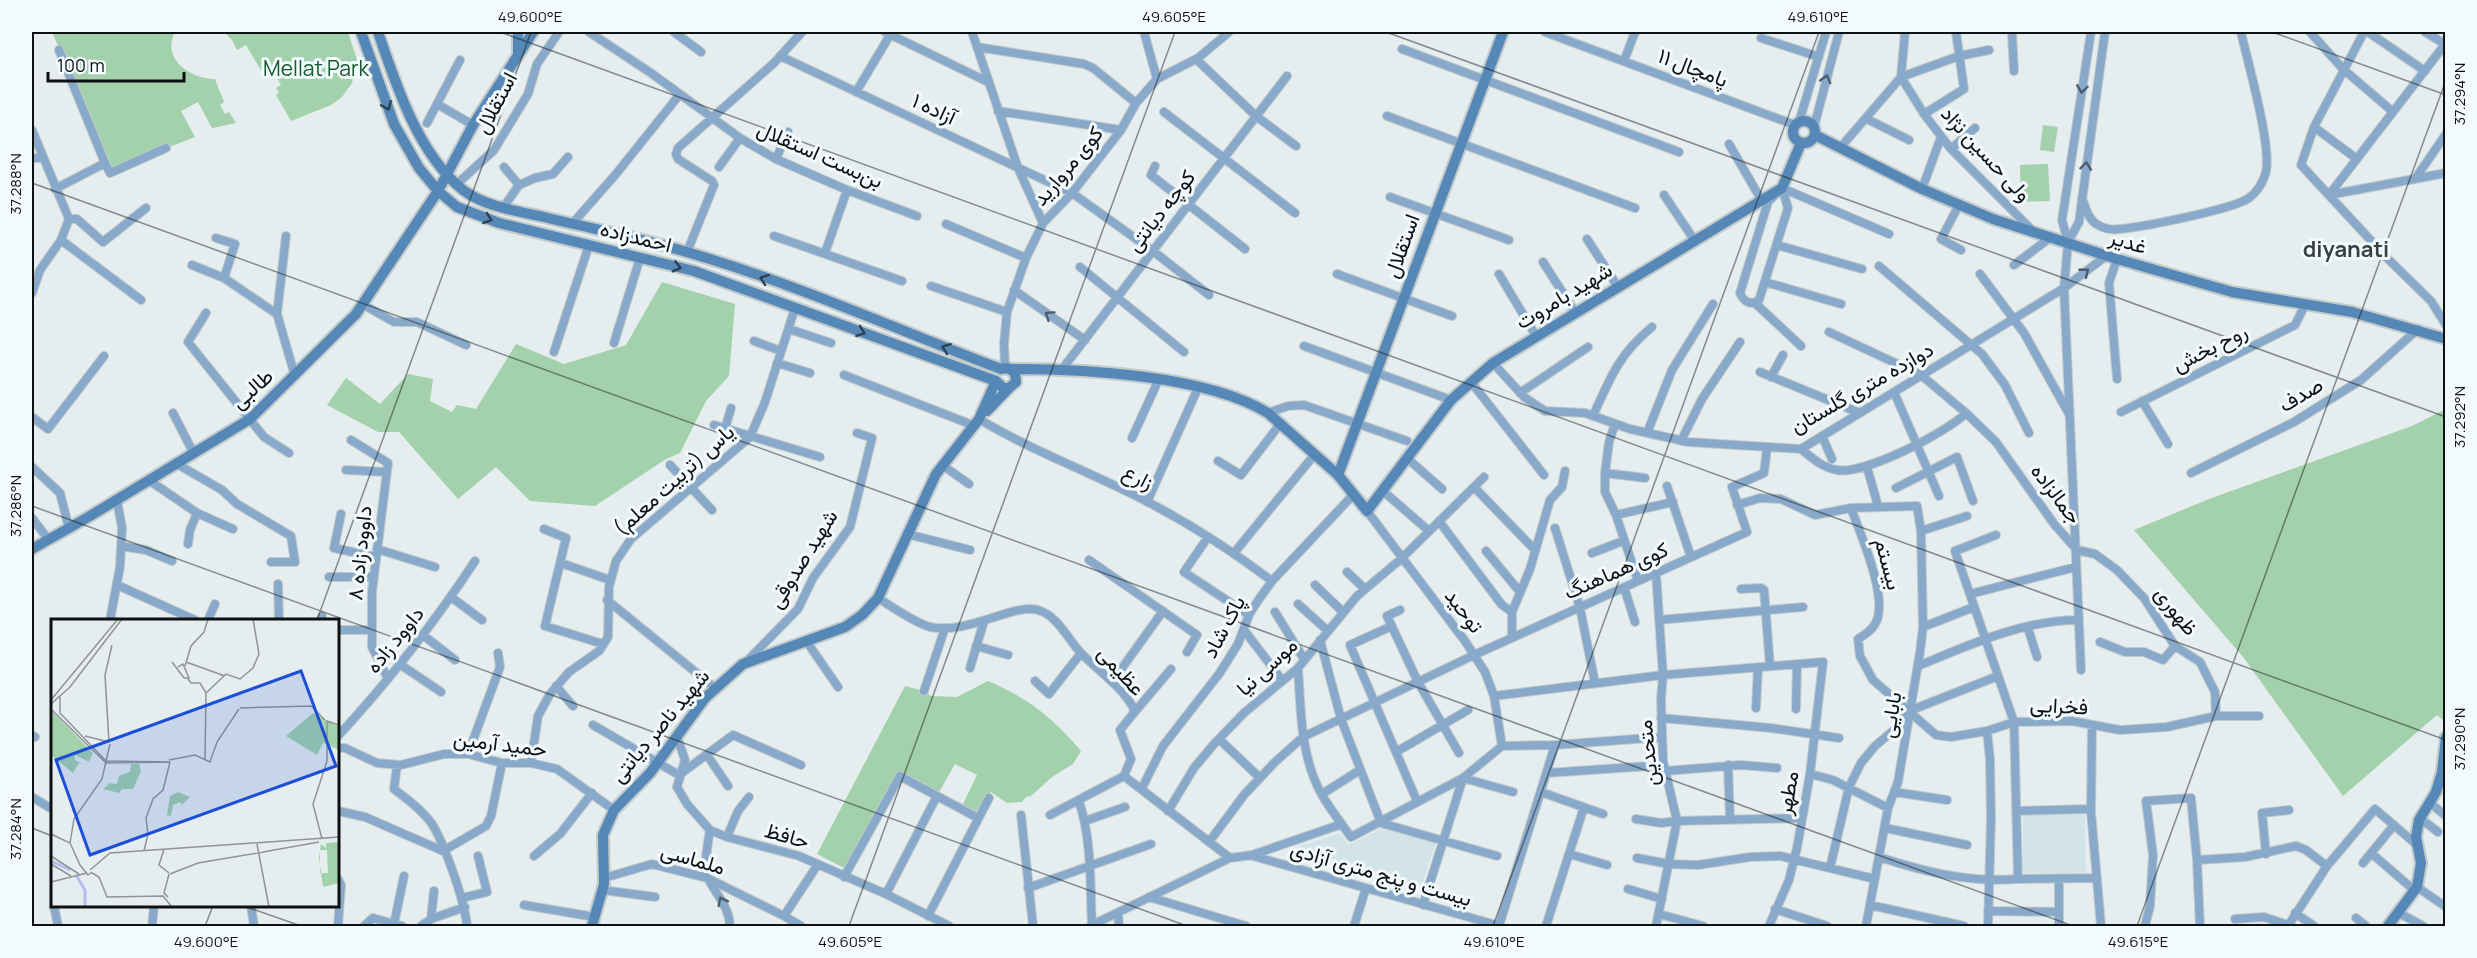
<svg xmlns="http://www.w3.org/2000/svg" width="2477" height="958" font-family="Manrope,Vazirmatn,sans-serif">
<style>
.built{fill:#d3e4e9}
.green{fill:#a2d1ab}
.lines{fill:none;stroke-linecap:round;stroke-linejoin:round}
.street-casing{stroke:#c3cacb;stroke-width:10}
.secondary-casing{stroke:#c3cacb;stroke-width:14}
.street{stroke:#88a9ca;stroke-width:8}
.secondary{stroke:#5688b7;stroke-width:10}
.oneway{stroke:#4b5d6e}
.oneway2{stroke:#2b4153}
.ticks{fill:none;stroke:#0e1111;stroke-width:1.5;stroke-opacity:0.45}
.labels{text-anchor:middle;stroke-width:6;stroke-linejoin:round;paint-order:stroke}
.street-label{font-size:21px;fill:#0e1111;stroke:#f2fafd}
.park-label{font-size:21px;fill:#135b2c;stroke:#f2fafd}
.neighbourhood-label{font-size:22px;font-weight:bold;fill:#394041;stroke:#f2fafd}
.inset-river{fill:none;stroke:#b7bbef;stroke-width:3}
.inset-road{fill:none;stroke:#8f9596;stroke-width:1.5}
.view{fill:#1d4ed8;fill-opacity:0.15;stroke:#1d4ed8;stroke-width:3}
.inset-edge{fill:none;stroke:#0e1111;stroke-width:3}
.neatline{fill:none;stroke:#0e1111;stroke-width:2}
.ticks-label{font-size:15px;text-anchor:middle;fill:#0e1111}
</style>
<rect width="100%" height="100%" fill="#e5edef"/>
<!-- built -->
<path class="built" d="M2023 815H2085L2086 873H2023Z
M1383 828 1436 843 1421 887 1297 850 1299 846 1337 834H1341L1348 845Z"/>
<!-- green -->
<path class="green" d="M52 32H175C161 59 190 79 215 79L224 102 220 105 225 114 229 112 236 123 212 128 198 102 181 111 195 137 113 169Z
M224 32H348L357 60 352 83 342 97 331 105 291 121 276 95 279 93 276 88 281 85 271 67 262 72 246 45 237 50 232 40Z
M2043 125 2058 127 2054 152 2040 150Z
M2048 164 2050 201 2021 202 2020 165Z
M662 282 735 304 729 376 706 401 680 453 666 459 595 506 530 501 496 467 458 499 399 432H378L327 405 346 378 380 404 408 374 433 379 430 401 452 412 457 405 476 409 516 344 564 364 626 345Z
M2444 410 2446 413 2445 722 2437 715 2343 796 2243 657 2134 530 2209 499 2412 426Z
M988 681C1028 698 1053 718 1081 751L1073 764 1052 777 1031 796 1026 797 1022 802 1007 803 991 792 982 807 976 811 962 806 977 775 955 764 938 794 899 773 844 868 817 854 905 686 924 691 931 696 957 697Z"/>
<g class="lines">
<defs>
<path id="street" d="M589 32 651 73 740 138 776 159 847 190 917 216
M674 32 701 52
M885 32 988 82
M972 32 1018 168 1043 223
M1144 32 1157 79
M1545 32 1795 125
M1905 32 1901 77 1924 114 1951 149 2032 230
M2012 32 2014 71
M2310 32 2343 69 2392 111
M2364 32 2314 127 2301 165 2388 259 2431 301 2446 325
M2368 32 2425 71
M2425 32 2445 44
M1761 38 1819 57
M977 47 1084 64 1093 68 1136 103
M1402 49 1679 152
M780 56 1072 193 1153 251 1209 295
M1196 59 1256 116 1296 146
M1624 61 1635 32
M856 92 890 35
M437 104 473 125
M998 111 1121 130
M1164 112 1295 213
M1924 114 1964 89 1956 32
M1387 116 1635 208
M1867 119 1909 140
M1799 122 1826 32
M427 123 460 60
M1814 127 1839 32
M2314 127 2357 159
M32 130 69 219 61 240 40 270 32 293
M1729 144 1762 201
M1840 148 1901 77 1959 56 1989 50
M1951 149 1975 128
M32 158H42
M776 159 788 132
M105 163 110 173 166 148
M1155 166 1151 175 1245 249
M504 167 519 185
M719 167 740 138
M2415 179 2446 134
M457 184 494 150 528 94 537 64 559 32
M1782 188 1788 208 1759 300C1751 306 1744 302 1740 293L1768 202Z
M1782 188 1889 234
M55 189 105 163 59 50
M1922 189 1941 137
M1664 195 1695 241
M2329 195 2446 43
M2329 195 2446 173
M1390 197 1509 240
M2082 198C2086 208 2088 220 2098 225 2105 229 2113 230 2120 229 2143 227 2234 209 2249 198 2257 192 2262 184 2265 175 2274 152 2247 60 2241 32
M1959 205 1941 239 1961 250
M503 208 519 185 535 178 553 174 568 157
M69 219H77L103 242 146 208
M572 224 616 174 680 94
M946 224 1026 258
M774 236 902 281
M216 238 235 244 224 278 277 314 295 376
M1587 239 1618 287
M61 240 141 300
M2068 242 2079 222 2105 32
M1777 245 1862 269
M687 252 714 185 712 181 678 159 676 154 678 148 774 63 802 32
M825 253 847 190
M1543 262 1575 312
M192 265 224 278
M2014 265 2051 237
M1879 266 1982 354 2005 385 2029 433
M1080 267 1184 352
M1337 274 1452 316
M1499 274 1536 336
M1980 274 2024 333 2069 414
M1765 282 1841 304
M931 286 1007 312
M1014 290 1085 340
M1755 303 1801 346
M364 305 394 322H417L466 345
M206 313 188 342 264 437 289 453
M277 314 286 236
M789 329 831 343
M1829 332 1921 375 1966 413 1996 442 2054 524 2077 550
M754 341 781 351
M614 343 640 258
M1304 346 1451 400
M554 352 589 245
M777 363 810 373
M1493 363 1524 397 1545 411 1585 413 1630 429 1688 442 1801 449 2064 288 2106 256
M1005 367 1004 344 1007 312 1026 258 1043 223 1072 193 1121 130 1136 103 1157 79 1198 58 1229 32
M1063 368 1287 76
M1760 372 1860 413
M844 375 975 426
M1771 377 1783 355
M2117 379 2109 283 2117 259
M1471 382 1544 475
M1894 392 1939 496
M1520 393 1588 347
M2142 401 2168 444
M2121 412 2295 325 2305 305
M173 413 194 454
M1268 413 1288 406 1304 405 1407 441
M1593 416C1610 378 1619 354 1652 327
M32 417 48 429 104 356
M979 419C1032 451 1090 472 1144 500 1189 523 1232 551 1272 581
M1615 424 1609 442 1605 473V492L1616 515 1638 581
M714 425 820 457
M725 429 731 408
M1647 433 1672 370 1713 304
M1822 436 1832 459
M1132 438 1159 379
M351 440 388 463 372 592V647L388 679
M1681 441 1702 399 1740 342
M1801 449C1812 458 1823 468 1837 470 1864 475 1946 433 1966 413
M1408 459 1442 489
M1218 461 1241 475 1280 424
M177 464 222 490 237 504 291 536 295 562H271
M670 465 712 510
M942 465 969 484
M32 467 60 493 69 528
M1867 467 1878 506
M346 470 387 472
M1605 473 1645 478
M2191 473 2294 422 2361 380 2418 329
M150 481 197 513 233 529
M1667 486 1691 557
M1474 487 1535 550
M1896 488 1957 457 1973 501
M1383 491 1429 531
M1147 502 1198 388
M1737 505 1760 498 1781 499 1815 515 1851 508 1917 506 1921 531 1923 627 1920 652 1898 782 1888 808 1866 926
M1851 508C1860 533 1890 600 1875 624 1871 631 1865 635 1858 639L1860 656 1873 680 1936 735 1951 737 1987 731 2014 722 2072 721 2120 730 2167 727 2216 716H2259
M1367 511 1465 641 1485 672 1494 696 1502 746
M341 514 334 548 376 557
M1616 515 1673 502
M32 518 48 539
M1439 521 1502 605 1512 612
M1555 528 1580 608 1595 683
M544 529 566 538 545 626 603 644
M1921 531 1967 516
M907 534 970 550
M1996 535 1955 551 2014 722 2018 879 2097 878
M1208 537 1184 572 1249 615
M188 544 190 530 197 513
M121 546 146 550 172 561
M377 549 435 567
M2077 550 2095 554 2117 570 2144 598 2175 646 2200 662 2215 692 2216 716
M1486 551 1520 592
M1234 553 1315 454
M1592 553 1623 541
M1089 560 1197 635 1187 652
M561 563 610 580
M1347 572 1365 589
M329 577H373
M278 584 279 620
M117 585 195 620
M1315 585 1343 612
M1624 587 1635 622
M1741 589 1761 588 1764 590 1770 666
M1970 594 2076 567
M451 597 482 620
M878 598C892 607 915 623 930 627 968 635 1013 603 1038 610 1058 616 1067 638 1080 652 1098 671 1121 685 1134 709L1133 714 1120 730 1131 759 1124 776
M607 600 715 688
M1298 604 1328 631
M1400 610 1387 616 1418 682 1459 753
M1275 612 1304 659
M110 620 120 567 122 528 117 500
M208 620 215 604
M321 620 322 616
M1659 620 1803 607
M1392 626 1350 645 1417 801
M1923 627 1974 607
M2028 628 2037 657
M338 630H372
M1244 630 1282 680
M423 635 455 660
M1512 638V612L1530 569 1550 500 1562 487 1565 471
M1320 640 1341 719 1381 823 1497 856
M807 642 838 687
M2100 642 2125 652H2144L2163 660 2175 646
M976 646 1008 655
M747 661 798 609 813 578 850 527 872 438 857 433
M401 665 441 692
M1918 666C1969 645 2023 620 2079 620
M970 668 984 621
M1298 668C1301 710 1300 756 1322 795 1330 809 1341 823 1351 837L1463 778 1502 746
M2081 670 2064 288 2068 242 2062 220 2091 32
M1035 681 1049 694 1081 653
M1112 682 1163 611
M556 686 573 706
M924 691 945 628
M1494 696 1663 675 1823 662 1810 774 1797 848 1789 880 1769 926
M1756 708 1758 667
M1796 709 1797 664
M1133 714 1171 669
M1661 718 1771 728 1839 738
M593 725 679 775 733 735 801 765
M2092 726 2091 812 2101 926
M1987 731 1990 759 1991 819 1988 926
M32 735 35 737
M338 736C388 682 434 623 475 561
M677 737 685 760 677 787 687 804 710 830 727 837 799 856 886 894 949 926
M1219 739 1260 778
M1502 746 1555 745 1662 737
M338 748H345L377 763 401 765 444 754H468L502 763H531L557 769 614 810
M1396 752 1468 710
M468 754 500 667 498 653
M707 755 728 786
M531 763 538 716 550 694 569 672 599 651 608 637 609 587 616 561 631 539 750 437 765 402 795 308
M397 765 394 789C407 799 422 810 432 824 445 845 465 902 467 926
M1728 765 1730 819
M1665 771 1741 765 1777 768
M1547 773 1664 765
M1810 774 1833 780 1888 808
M1124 776 1230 858
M1463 778 1513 792
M1142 788 1163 746 1219 674 1238 644 1249 615 1257 602 1272 581 1354 494
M1541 792 1603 814
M1894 792 1947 800
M1322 794 1360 770
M32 797 52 809
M1079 801C1092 841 1090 884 1092 926
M2430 803 2446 816
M338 811 365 817 443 851 486 826 491 816 502 763
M1168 811 1194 768 1214 744 1244 713 1298 668 1357 596 1401 559 1484 477
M2017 811 2091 809
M1021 815 1033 926
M1050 815 1124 776
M2420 818 2438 832
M1636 819 1661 823 1677 821 1802 818
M1085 821 1125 807
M1885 828 1967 845
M710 830C708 842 703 868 708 878 716 895 729 906 730 926
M727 837 738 811 749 797
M1209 842 1244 795 1275 762 1303 737 1474 655 1747 532 1732 487 1764 473 1767 448
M2371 853 2414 890
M1569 854 1607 865
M2266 854 2262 813 2289 810
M534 856 560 834 592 793
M1253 856 1500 926
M1879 857C1925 872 1970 883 2018 879
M1637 858 1669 864 1698 865 1750 857 1780 856 1875 879
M2197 860 2245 857 2296 846 2306 850 2327 866
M2363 863 2394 825
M1830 868 1849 787 1861 763 1875 746 1894 730 1909 711 1998 676
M844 877 900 776 978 818
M604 878 652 864 707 878 784 916 801 926
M338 879 341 885 338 926
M2059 879V926
M2417 887 2446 907
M1028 888 1151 844
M1628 889 1662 899
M602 890 655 897
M886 894 937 796
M1149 897 1246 926
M462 898 487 892 478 856
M524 905 595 917
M1423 905 1463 778
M1870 905 1964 926
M54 906 58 926
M251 906 254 926
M1775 909 1827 926
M1988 911 2059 912
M1118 913 1119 926
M2295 913 2314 926
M2399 913 2423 926
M1659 914 1703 926
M784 916 818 864
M928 916 989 798
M2356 918 2366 926
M431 919 434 891
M2235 919 2264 917 2288 925
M394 924 404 876
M152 926 154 906
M364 926 373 918 402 926
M421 926 431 919 465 907
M1090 926 1230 858 1252 855 1342 824
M1354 926 1366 888
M1499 926 1555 745
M1546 926 1584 807
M1656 926 1677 821 1663 761 1661 700 1663 675 1656 573
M2145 926 2150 906 2153 855 2146 801 2191 798 2197 860 2200 926
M2288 926 2327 866 2375 809 2417 845"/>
<path id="secondary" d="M361 32 394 124 419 168 438 191 457 207 499 223 694 271 996 381 1003 388H1009L1016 382 1015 373 1008 368 1001 369C898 330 796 284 690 253 642 238 593 229 544 217 518 211 485 207 463 190 418 154 396 85 378 32
M518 32V55
M1793 132a11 11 0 1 1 22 0a11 11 0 1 1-22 0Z
M1815 135 1922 189 1993 219 2117 259 2232 292 2352 312 2446 339
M1011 369C1083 369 1206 375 1268 413L1338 475 1367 511 1451 400 1493 363 1782 188 1801 143
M987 411 1009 388
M1338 475 1503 32
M32 549 90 516 250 419 356 314 438 191 473 125 533 32
M592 926 604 884 603 835 614 810 650 773 705 698 743 664 845 627 862 615 878 598 936 474 979 419 996 381
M2388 926 2417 887 2421 863 2416 837 2419 820 2436 792 2442 772 2446 737"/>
</defs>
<!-- street casing -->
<use href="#street" class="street-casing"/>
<!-- secondary casing -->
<use href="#secondary" class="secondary-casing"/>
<!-- street -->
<use href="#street" class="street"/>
<!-- secondary -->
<use href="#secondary" class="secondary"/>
</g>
<!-- one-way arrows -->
<defs><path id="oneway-chevron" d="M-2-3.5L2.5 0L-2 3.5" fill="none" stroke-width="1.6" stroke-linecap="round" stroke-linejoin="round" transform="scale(1.5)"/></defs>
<g class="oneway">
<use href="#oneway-chevron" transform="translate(1826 79) rotate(-75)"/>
<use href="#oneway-chevron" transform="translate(2082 89) rotate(98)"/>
<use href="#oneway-chevron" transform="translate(2086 166) rotate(-83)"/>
<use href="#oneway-chevron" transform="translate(2085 272) rotate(-38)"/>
<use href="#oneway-chevron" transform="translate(1049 315) rotate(-145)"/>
<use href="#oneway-chevron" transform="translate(722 901) rotate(-117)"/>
</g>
<g class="oneway2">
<use href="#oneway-chevron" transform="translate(387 106) rotate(68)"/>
<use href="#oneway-chevron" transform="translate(488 219) rotate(19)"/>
<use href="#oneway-chevron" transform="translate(677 267) rotate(14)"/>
<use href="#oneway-chevron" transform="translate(764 279) rotate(-160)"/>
<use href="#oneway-chevron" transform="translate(861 332) rotate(20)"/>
<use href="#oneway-chevron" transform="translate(946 348) rotate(-159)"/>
</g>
<!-- ticks -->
<path class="ticks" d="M500 32 2446 740M1386 32 2446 417M2272 32 2446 95M32 183 2073 926M32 506 1187 926M317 620 531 32M32 828 52 836M244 906 301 926M205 926 213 906M849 926 1175 32M1493 926 1819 32M2137 926 2446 80"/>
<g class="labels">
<!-- street labels -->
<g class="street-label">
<text transform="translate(1693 68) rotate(21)" y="7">پامچال ۱۱</text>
<text transform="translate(496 103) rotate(-62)" y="7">استقلال</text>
<text transform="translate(934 109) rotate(25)" y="7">آزاده ۱</text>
<text transform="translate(1986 154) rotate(47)" y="7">ولی حسین نژاد</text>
<text transform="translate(820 155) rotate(24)" y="7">بن‌بست استقلال</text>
<text transform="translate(1068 166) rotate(-50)" y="7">کوی مروارید</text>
<text transform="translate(1161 211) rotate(-52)" y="7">کوچه دیانتی</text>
<text transform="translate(636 237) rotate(14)" y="7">احمدزاده</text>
<text transform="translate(2128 242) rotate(17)" y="7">غدیر</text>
<text transform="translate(1402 246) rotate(-70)" y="7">استقلال</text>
<text transform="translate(1564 296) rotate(-31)" y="7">شهید بامروت</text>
<text transform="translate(2210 348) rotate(-27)" y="7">روح بخش</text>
<text transform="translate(1862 388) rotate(-30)" y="7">دوازده متری گلستان</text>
<text transform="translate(252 389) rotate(-42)" y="7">طالبی</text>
<text transform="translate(2301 395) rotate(-31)" y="7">صدف</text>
<text transform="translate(1138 477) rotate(27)" y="7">زارع</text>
<text transform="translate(674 480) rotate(-42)" y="7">یاس (تربیت معلم)</text>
<text transform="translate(2056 494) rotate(53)" y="7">جمالزاده</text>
<text transform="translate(360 553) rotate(-84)" y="7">داوود زاده ۸</text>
<text transform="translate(803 559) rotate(-58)" y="7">شهید صدوقی</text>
<text transform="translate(1888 564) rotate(75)" y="7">بیستم</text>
<text transform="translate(1616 571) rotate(-24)" y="7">کوی هماهنگ</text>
<text transform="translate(1464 611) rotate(53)" y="7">توحید</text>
<text transform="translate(2176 611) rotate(52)" y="7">ظهوری</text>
<text transform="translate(1224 627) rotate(-62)" y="7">پاک شاد</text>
<text transform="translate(395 640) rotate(-51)" y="7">داوود زاده</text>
<text transform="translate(1267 667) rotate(-43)" y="7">موسی نیا</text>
<text transform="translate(1121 671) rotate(48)" y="7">عظیمی</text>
<text transform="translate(2059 706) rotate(3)" y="7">فخرایی</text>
<text transform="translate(1891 715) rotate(-81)" y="7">بابایی</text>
<text transform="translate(660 726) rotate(-50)" y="7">شهید ناصر دیانتی</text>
<text transform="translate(500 744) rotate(7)" y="7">حمید آرمین</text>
<text transform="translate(1648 753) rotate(-96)" y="7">متحدین</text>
<text transform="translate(1788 793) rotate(-80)" y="7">مطهر</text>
<text transform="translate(787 836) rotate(16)" y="7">حافظ</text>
<text transform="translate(693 859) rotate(16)" y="7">ملماسی</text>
<text transform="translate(1381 874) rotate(16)" y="7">بیست و پنج متری آزادی</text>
</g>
<!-- park labels -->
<g class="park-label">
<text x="316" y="76">Mellat Park</text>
</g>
<!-- neighbourhood labels -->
<g class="neighbourhood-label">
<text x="2346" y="257">diyanati</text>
</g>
</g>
<!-- overview -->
<g transform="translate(51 619)">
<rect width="288" height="288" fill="#e5edef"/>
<path d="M0 91 42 134 38 143 24 136V141L32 145 28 144 22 154 0 136ZM262 94 288 108V131L272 124 266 136 235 117ZM80 145H88L90 152 82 170H71L68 174 52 170 59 164 66 165 68 157 79 153ZM127 173 139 178 131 186 129 183 122 186 120 197 116 196 119 177ZM288 223V264L272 268 268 239 270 225 275 229V224ZM269 231H276L277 254H269Z" fill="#a2d1ab" fill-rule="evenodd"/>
<path class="inset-river" d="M0 242 19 251M25 256 34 271V288"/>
<path class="inset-road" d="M121 43 133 59H138L132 45 127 48M135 43 174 57M134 47 140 27 153 13 157 0M137 60 140 64H149L155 74 154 140M155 74 175 55 189 60 202 49 208 35 202 0M0 81 67 0M0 85 19 68 71 0M189 89 260 87 274 101M0 90 55 144 119 143 55 142 9 94V78M34 117 58 123M58 123 54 56 61 26M118 141 144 136 159 143 166 123 188 90M0 215 19 224 29 246 37 256 41 253M271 220 262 185 276 142V102L288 106M19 224 23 200 51 160 59 125M206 225 218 288M113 230 108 246 118 254M93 232 97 215 95 199 102 180 112 171 119 143M212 233 268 223M0 237 28 255M0 245 20 257M39 251 59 234 288 218M41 254 48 258 56 278 112 277 121 288M119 255 147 244 213 233M0 263 36 254M117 278 113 274 118 255"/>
<path class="view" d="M250 52 285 147 39 236 5 141Z"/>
<rect width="288" height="288" class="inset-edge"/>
</g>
<!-- border -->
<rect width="2477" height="958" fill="none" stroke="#f2fafd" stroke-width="66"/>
<!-- scale -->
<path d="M48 72v9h136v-9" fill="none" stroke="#0e1111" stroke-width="3"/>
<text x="57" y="72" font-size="18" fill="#0e1111" stroke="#f2fafd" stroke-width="4.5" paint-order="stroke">100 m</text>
<rect x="33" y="33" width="2411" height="892" class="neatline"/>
<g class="ticks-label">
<text x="530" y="22">49.600°E</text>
<text x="1174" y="22">49.605°E</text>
<text x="1818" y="22">49.610°E</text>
<text transform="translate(2460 94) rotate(-90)" y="5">37.294°N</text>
<text transform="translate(16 184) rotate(-90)" y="5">37.288°N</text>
<text transform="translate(2460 417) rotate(-90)" y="5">37.292°N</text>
<text transform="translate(16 506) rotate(-90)" y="5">37.286°N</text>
<text transform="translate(2460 739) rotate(-90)" y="5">37.290°N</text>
<text transform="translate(16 829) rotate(-90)" y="5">37.284°N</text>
<text x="206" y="947">49.600°E</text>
<text x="850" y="947">49.605°E</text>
<text x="1494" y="947">49.610°E</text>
<text x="2138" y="947">49.615°E</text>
</g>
</svg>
